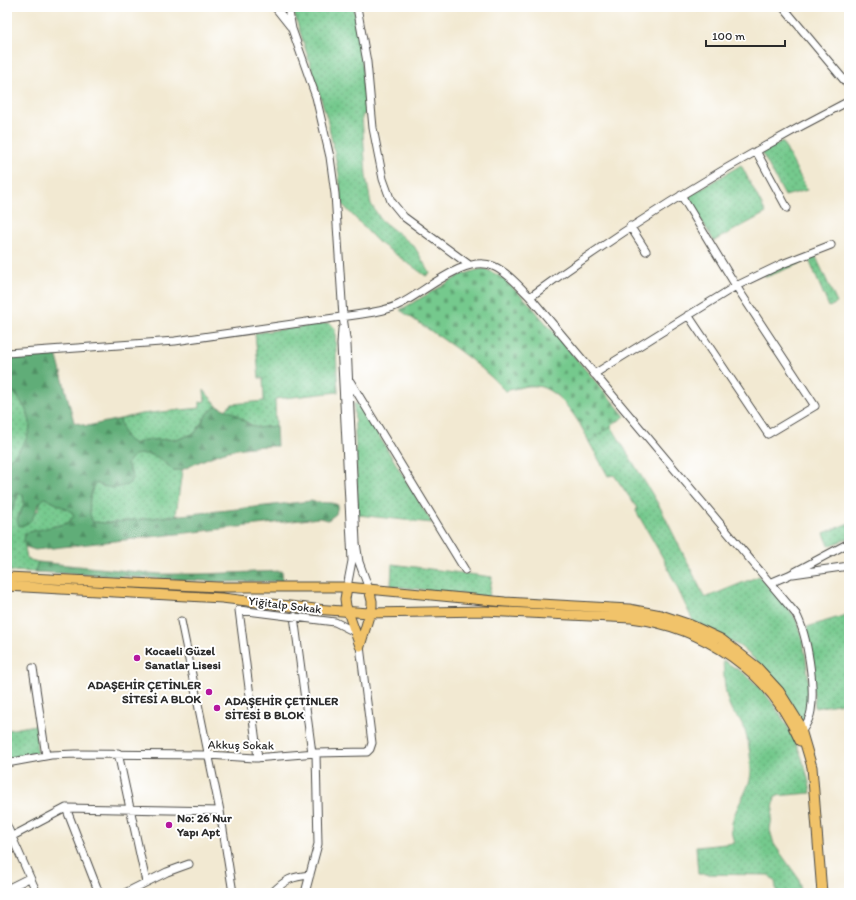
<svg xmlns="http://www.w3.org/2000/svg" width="856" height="900" font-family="Itim,sans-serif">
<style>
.grass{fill:url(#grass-dots);stroke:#507a5c}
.forest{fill:url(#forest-firs);stroke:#466c52}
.cemetery{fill:url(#cemetery-stones);stroke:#507a5c}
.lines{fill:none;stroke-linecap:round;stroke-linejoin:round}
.minor-casing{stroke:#494844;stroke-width:9}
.major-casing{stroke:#494844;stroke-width:11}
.highway-casing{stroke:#494844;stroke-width:13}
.minor{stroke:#fff;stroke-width:7}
.major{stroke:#f1c36a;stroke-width:9}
.highway{stroke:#f1c36a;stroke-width:11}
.poi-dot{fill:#b5179e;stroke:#fff;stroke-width:1.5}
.labels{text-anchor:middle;stroke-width:4;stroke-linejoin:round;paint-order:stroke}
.street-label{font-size:12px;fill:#2b2b2b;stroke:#fff}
.poi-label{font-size:12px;font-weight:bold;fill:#2b2b2b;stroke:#fff;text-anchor:start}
</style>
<defs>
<pattern id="grass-dots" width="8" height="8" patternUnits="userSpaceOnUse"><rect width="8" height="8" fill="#75c98d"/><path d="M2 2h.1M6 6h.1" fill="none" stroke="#60a373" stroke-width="1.8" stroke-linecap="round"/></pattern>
<pattern id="forest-firs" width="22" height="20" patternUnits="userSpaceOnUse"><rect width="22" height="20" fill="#60ad78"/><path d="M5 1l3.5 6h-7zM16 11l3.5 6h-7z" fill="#4f8d63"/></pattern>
<pattern id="cemetery-stones" width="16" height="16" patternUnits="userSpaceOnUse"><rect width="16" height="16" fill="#75c98d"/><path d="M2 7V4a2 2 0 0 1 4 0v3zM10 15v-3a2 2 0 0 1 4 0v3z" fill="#60a373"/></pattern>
</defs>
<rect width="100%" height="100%" fill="#fff"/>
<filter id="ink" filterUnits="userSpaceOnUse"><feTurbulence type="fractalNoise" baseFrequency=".025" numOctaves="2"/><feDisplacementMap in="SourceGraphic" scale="8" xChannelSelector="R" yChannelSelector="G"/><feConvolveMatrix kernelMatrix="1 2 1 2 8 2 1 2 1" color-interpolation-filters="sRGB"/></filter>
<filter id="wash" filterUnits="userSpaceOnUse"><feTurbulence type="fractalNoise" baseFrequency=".012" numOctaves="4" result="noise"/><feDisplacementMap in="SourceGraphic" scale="16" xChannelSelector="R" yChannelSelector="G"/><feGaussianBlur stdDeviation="0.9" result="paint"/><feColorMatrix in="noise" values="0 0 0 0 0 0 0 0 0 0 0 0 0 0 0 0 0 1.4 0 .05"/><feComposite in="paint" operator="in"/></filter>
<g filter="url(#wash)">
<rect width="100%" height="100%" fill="#f2e9d2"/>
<!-- grass -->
<path class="grass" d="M293 7H354L360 45 367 113 362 116 366 176 371 204 381 220 414 246 430 273 426 276 377 241 342 204 339 174 327 118 295 16Z
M782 141 807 190 785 196 762 153Z
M741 165 766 213 714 241 687 197Z
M813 255 816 257 837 303 829 307 809 260 766 277 764 275Z
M329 323 335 328 338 392 275 399 276 426 257 428 225 410 232 404 264 401 263 378H259L255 333Z
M7 385C35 415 40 432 7 462Z
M204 390 217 406 207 414 195 433 179 439 145 440 135 444C124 439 122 430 120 419L141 414 200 408V402L205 401Z
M354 403 357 404 365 413 432 523 358 515Z
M611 426 660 507 705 598 759 576C772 591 792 607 799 626 805 643 816 712 802 724L784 690 761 665 741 647 693 621 663 558 636 511 637 508 614 475 608 476 589 442Z
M146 453 155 455 173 470H182L176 515 107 523 93 522C86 513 89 491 96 483L104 487 132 475 127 464 134 455Z
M23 493 24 505 17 519 38 511 41 500 45 498 72 512 74 516 68 523 24 541 27 559 38 562 35 572 7 571V524L18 494Z
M849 523V538L829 546 824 533Z
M392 564 492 577 489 597 391 586Z
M849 614V702L815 708 807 627Z
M723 660C730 665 739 670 746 675 780 704 804 749 811 793L775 796 770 830 774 844 799 879 801 893H777L775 882 769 875 698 874 696 847 735 843C721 819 751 795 751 771 751 756 748 733 740 720 737 717 734 714 732 711 724 696 724 676 723 660Z
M36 725 37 753 7 759V730Z"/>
<!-- forest -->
<path class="forest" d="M56 353 74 422 87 426 120 419C122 430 124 439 135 444L145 440 179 439 195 433 207 414 217 406 234 413 248 424 257 428 276 426 277 446C235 446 219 452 182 470H173C159 457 154 452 134 455L127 464 132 476 130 483C118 490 108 489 96 483 89 491 87 513 93 522L107 523 311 501C321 504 330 501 338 505L336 514 328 520 319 518 35 550 26 547 24 541 25 533 68 523 74 516 72 512 45 498C33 505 38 524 19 526L17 520 24 505 23 494H18L7 524V462C40 432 35 415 7 385V357Z
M38 562 159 574H200L282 571 283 581 223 582 35 572Z"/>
<!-- cemetery -->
<path class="cemetery" d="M480 269H486L501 277 527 301 625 416 589 442C581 423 559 388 536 386 526 385 515 389 505 391 476 359 436 335 400 310L461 275Z"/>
</g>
<g filter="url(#ink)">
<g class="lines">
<defs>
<path id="minor" d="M275 7 290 26
M288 7 292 29 316 97 330 157 335 194 343 317 347 345 356 543 359 562 369 589
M357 7 367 62 373 128 383 179 391 201 404 217 468 264
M783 7 849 86
M756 151 787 208
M681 195 736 286 815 406 768 434 688 315
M630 226 646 251
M530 297C631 223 738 158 849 101
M342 329 341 344 352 561 347 587
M7 353 175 341 362 314C375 312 389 310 400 304 425 292 465 254 493 266 507 272 519 286 530 297L796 614C808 636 815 687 811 711 810 719 806 725 802 731
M594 374 736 286 782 264 831 245
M350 381 465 570
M793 574 849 566
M770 583 789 575 849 543
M294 616 312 753
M181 621 220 811 233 893
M33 668 46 756
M118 753 146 882
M258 758 239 610 335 622 355 632
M7 763 51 755 76 754 208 755 255 758 316 753 367 752 370 749 372 743 360 646
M66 808 99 893
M7 826 37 893
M7 839 66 808 220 811
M7 889 29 878
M125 893 167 872 189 864
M272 893C286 879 291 877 310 875
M305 893 318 844 316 753"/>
<path id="major" d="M7 577 218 587H347L505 602 629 609 661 615 691 625 721 639 757 667 779 691 799 723 812 767 822 893
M7 586 222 598 315 609 369 613 485 611 631 618C704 627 770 671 800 741
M347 587 345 599 346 606 360 646
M360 646 372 606V601L369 589"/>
<path id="highway" d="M7 577V578"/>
</defs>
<!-- minor casing -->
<use href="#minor" class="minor-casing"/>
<!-- major casing -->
<use href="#major" class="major-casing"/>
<!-- highway casing -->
<use href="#highway" class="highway-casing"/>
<!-- minor -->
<use href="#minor" class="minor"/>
<!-- major -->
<use href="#major" class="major"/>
<!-- highway -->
<use href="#highway" class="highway"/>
</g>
</g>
<!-- markers -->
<g class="poi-dot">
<circle cx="137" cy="658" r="4"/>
<circle cx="209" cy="692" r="4"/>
<circle cx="217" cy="708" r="4"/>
<circle cx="169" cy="825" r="4"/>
</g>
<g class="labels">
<!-- street labels -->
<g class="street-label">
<text transform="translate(285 605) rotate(7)" y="4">Yiğitalp Sokak</text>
<text transform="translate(241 745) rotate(1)" y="4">Akkuş Sokak</text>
</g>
<!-- poi labels -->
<g class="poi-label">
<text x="145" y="655">Kocaeli Güzel<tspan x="145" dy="14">Sanatlar Lisesi</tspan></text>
<text x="201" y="689" text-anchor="end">ADAŞEHİR ÇETİNLER<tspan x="201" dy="14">SİTESİ A BLOK</tspan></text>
<text x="225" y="705">ADAŞEHİR ÇETİNLER<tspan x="225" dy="14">SİTESİ B BLOK</tspan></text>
<text x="177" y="822">No: 26 Nur<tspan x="177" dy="14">Yapı Apt</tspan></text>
</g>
</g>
<!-- margin -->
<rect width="856" height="900" fill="none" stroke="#fff" stroke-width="24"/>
<!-- scale -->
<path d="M706 40v6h79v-6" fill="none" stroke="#2b2b2b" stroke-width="2"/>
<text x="712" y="40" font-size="12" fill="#2b2b2b" stroke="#ffffff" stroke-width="3" paint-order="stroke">100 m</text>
</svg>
